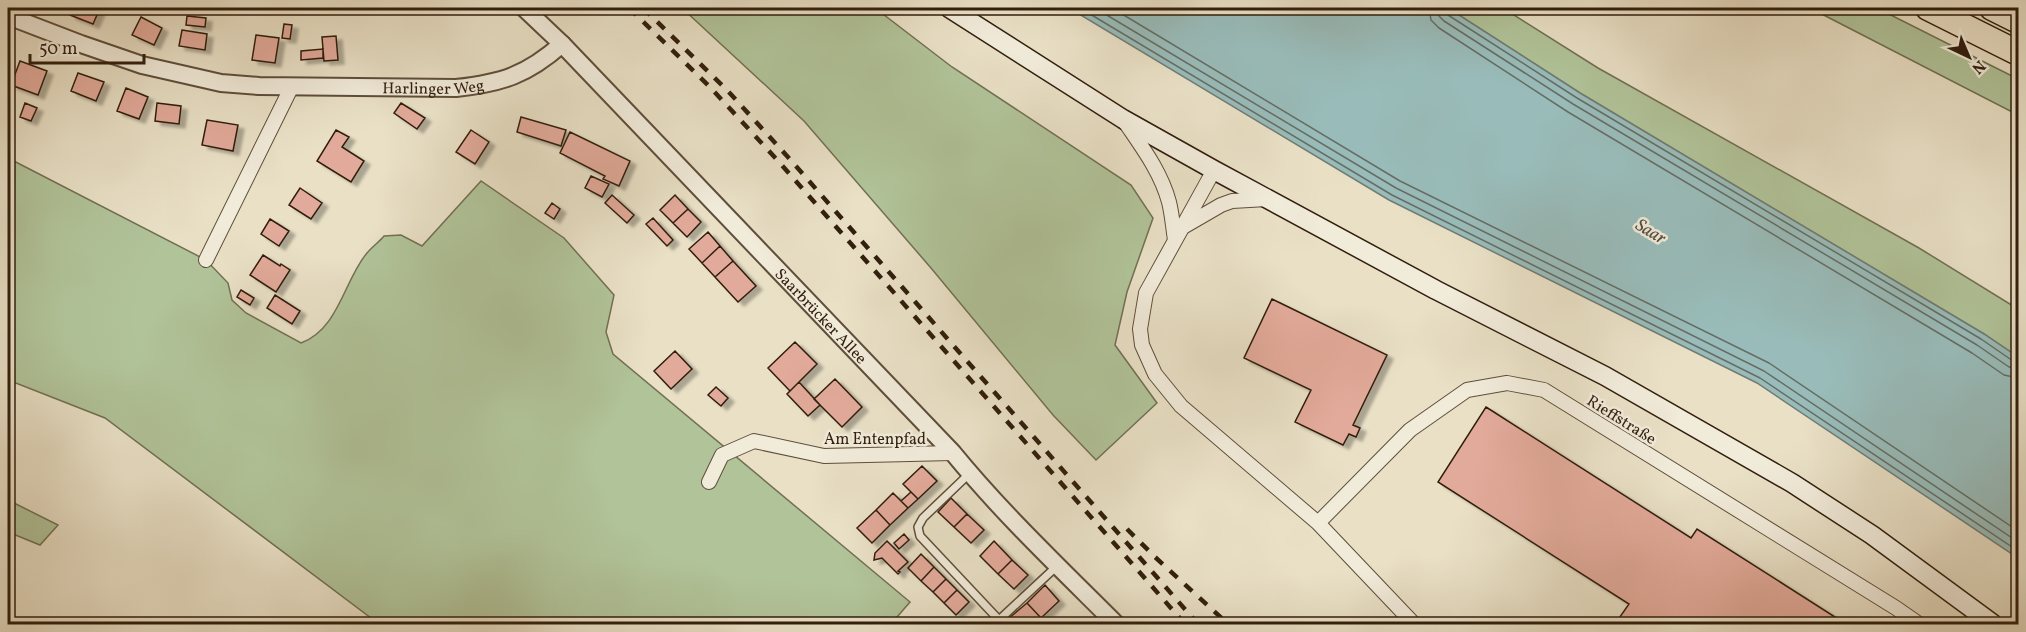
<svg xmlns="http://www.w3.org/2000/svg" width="2026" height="632" font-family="Vollkorn,serif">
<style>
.green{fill:#b1c399;stroke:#717053;stroke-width:1.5}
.water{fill:#99bcba;stroke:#6f7d75;stroke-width:1.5}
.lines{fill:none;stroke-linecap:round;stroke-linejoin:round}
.shore{stroke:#656d64;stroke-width:1.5}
.building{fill:#e2aa9a;stroke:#311e0d;stroke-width:1.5;filter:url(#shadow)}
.service-casing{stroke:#5f4e3b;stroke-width:10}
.minor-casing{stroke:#5f4e3b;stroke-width:16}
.tertiary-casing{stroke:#5f4e3b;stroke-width:20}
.secondary-casing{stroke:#311e0d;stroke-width:21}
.motorway-casing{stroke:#311e0d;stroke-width:27}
.service{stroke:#f1ebda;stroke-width:7}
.minor{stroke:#f1ebda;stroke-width:14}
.tertiary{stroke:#f1ebda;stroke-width:16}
.secondary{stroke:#f1ebda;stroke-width:18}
.motorway{stroke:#e9e0c6;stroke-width:24}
.rail{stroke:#311e0d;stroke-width:4.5;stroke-dasharray:10 10;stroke-linecap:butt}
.labels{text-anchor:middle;stroke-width:5;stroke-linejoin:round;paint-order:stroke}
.street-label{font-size:16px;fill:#311e0d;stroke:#f1ebda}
.water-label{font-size:18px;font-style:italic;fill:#504d41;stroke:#f1ebda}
</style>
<defs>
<filter id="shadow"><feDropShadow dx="6" dy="4" stdDeviation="1.5" flood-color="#0004"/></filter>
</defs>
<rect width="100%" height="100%" fill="#e9e0c6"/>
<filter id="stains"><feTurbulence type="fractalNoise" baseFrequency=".00333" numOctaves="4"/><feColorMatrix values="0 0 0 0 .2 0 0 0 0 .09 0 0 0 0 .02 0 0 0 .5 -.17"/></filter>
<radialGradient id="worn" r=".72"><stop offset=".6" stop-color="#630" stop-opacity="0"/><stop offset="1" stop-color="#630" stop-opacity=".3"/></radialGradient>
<!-- green -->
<path class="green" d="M682 8H875L952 67 1131 185 1153 218 1127 292 1115 345 1157 403 1096 460 1053 415 931 268 804 121Z
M1448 8H1503L1598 68 1919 248 2018 309V357L1984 334 1580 93Z
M1810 8H1877L2018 79V115Z
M8 158 206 260 228 283 232 300 246 313 301 343C339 329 344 280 367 253 372 247 379 242 384 236L401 235 422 246 481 181 564 238 614 295 606 332 613 354 910 602 891 624H379L105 418 8 380Z
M8 500 58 525 40 545 8 532Z"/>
<!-- water -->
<path class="water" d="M1069 8H1448L1580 93 1984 334 2018 357V558L1757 383 1389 200Z"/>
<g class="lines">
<!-- shore -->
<path class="shore" d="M1080 8 1392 195 1760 378 2018 551
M1095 8 1396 188 1764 371 2018 542
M1112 8 1400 181 1769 363 2018 531
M1429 8 1431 20 1439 28 1568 112 1972 353 2004 375 2018 378
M1438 8 1439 16 1444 21 1573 104 1977 345 2009 367 2018 369
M1445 8 1448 15 1577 98 1981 339 2013 361 2018 362"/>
</g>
<!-- building -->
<path class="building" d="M73 8H100L93 24 70 15Z
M187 16 206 18 205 27 186 25Z
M141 17 162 28 154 45 132 35Z
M284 24 292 25 290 39 282 38Z
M182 30 207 34 205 50 179 46Z
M256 35 279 38 275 63 252 60Z
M336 36 338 60 324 61 322 37Z
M323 49V58L301 60V51Z
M20 61 47 71 38 95 11 85Z
M78 73 104 82 96 101 71 91Z
M126 88 148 97 139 119 117 111Z
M25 103 37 108 31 121 20 117Z
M157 103 181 106 179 124 155 121Z
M401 103 425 118 417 129 394 113Z
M521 117 566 130 561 146 517 132Z
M207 120 238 125 233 151 202 145Z
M336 130 349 137 342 147 364 161 351 182 317 161Z
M471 130 489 142 475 164 456 152Z
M570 132 630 161 619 186 603 179 605 176 560 153Z
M591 176 609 184 602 197 585 188Z
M300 188 322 203 311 219 289 205Z
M612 195 634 215 627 223 605 203Z
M675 195 688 209 673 223 660 210Z
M552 203 560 209 554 219 545 213Z
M688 209 701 222 687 237 673 223Z
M653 218 673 240 667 246 646 224Z
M270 219 289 231 279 246 261 234Z
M708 232 720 246 702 263 689 249Z
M720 246 733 261 715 277 702 263Z
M263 255 280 266 281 264 290 270 276 292 250 275Z
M733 261 756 286 738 302 715 277Z
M241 290 254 298 250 305 237 297Z
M275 295 300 311 292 324 267 308Z
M1272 299 1387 355 1353 425 1360 428 1356 437 1349 434 1343 445 1295 422 1311 390 1244 358Z
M795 342 817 364 790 391 768 368Z
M675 351 692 369 671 389 654 371Z
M835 379 862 407 842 427 814 399Z
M799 382 820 405 808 416 787 394Z
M716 387 728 398 721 406 708 395Z
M1486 407 1691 538 1697 529 1846 624H1615L1629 604 1438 482Z
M922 466 937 481 918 499 903 484Z
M911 492 918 499 908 508 901 501Z
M893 493 908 508 890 525 876 510Z
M951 498 967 514 954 527 938 512Z
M876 510 890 525 872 543 857 528Z
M967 514 984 530 971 543 954 527Z
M904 534 909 540 899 549 894 543Z
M887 541 908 562 898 571 900 572 898 574 882 558 874 560 875 553Z
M994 541 1012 560 998 574 980 556Z
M921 554 934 567 921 581 908 568Z
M1012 560 1028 575 1014 589 998 574Z
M934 567 946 579 933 592 921 581Z
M946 579 957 590 944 603 933 592Z
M1045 585 1059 601 1041 618 1027 603Z
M957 590 969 602 956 615 944 603Z
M1027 603 1041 618 1034 624H1013L1008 619Z"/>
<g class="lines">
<defs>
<path id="service" d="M969 474 923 518 918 527 920 536 999 620
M1003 624 999 620 1057 566"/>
<path id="minor" d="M1125 122C1142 147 1161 172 1169 202 1172 214 1173 227 1175 240
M1214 170 1146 293 1140 329 1142 345 1155 374 1181 406 1318 523 1414 624
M1183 227 1221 205 1232 201 1267 199
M206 260 292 86
M709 482 722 455 754 441 824 456 953 453
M1318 523 1410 430 1467 390 1507 383 1544 390 1896 608 1919 624"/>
<g id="tertiary">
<path id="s1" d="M524 8 562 44 953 453C1003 514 1061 569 1116 624"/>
<path id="s2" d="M8 16 81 44 142 65 221 83 259 86 456 88C502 83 527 75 562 44"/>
</g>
<path id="secondary" d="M949 8 1123 119 1214 170 1436 290 1605 376 1792 483 1872 535 1993 624"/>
<path id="motorway" d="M1928 8 2018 53
M1992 8 2018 21"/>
</defs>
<!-- service casing -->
<use href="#service" class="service-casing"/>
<!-- minor casing -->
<use href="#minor" class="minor-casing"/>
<!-- tertiary casing -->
<use href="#tertiary" class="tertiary-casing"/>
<!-- secondary casing -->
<use href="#secondary" class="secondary-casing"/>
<!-- motorway casing -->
<use href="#motorway" class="motorway-casing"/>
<!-- service -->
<use href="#service" class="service"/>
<!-- minor -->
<use href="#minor" class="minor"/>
<!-- tertiary -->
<use href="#tertiary" class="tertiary"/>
<!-- secondary -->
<use href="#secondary" class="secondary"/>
<!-- motorway -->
<use href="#motorway" class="motorway"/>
<!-- rail -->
<path class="rail" d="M629 8 709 86 780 163 1185 624
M643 8 727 90 787 156 1198 624
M1127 529 1155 557 1228 624"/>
</g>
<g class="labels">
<!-- street labels -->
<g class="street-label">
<text dy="6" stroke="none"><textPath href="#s2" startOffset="436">Harlinger Weg</textPath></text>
<text dy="6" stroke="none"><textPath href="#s1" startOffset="428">Saarbrücker Allee</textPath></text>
<text transform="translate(1622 419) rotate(32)" y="6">Rieffstraße</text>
<text x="875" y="444">Am Entenpfad</text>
</g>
<!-- water labels -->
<g class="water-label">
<text transform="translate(1651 231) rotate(31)" y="6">Saar</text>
</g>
</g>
<!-- margin -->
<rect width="2026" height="632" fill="none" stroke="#e9e0c6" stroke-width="30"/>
<rect x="9" y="9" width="2008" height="614" fill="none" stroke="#311e0d" stroke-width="3"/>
<rect x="15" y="15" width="1996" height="602" fill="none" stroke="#311e0d" stroke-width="1.5"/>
<!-- north arrow -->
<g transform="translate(1969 57) rotate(136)" stroke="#f1ebda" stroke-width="4.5" paint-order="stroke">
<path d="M0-4.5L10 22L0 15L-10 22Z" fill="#311e0d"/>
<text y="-9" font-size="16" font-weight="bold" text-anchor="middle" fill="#311e0d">N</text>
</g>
<!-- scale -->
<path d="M30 54v9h114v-9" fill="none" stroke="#311e0d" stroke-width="3"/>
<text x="39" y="54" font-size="18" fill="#311e0d" stroke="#f1ebda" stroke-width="4.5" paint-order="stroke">50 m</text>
<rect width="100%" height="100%" filter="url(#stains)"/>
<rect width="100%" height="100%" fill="url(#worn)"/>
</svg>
